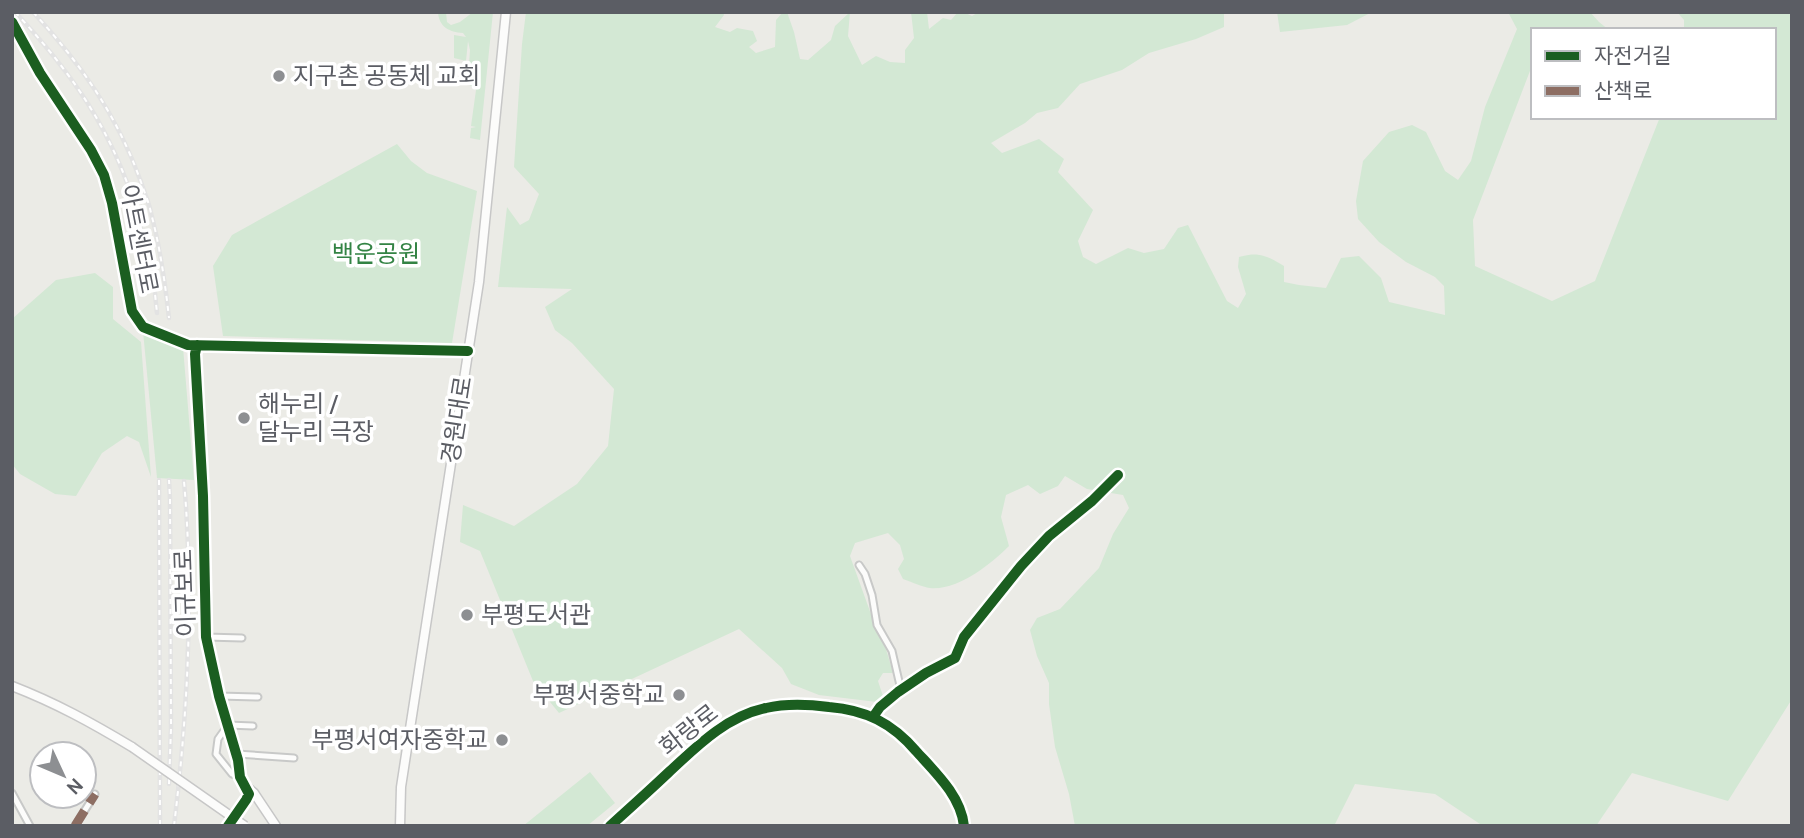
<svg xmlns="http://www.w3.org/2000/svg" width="1804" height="838" font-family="Cabin,'Noto Sans KR',sans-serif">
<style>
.green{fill:#d3e8d4}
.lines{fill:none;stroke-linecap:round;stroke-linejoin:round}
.street-casing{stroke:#c8c9c8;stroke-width:9}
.secondary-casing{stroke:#c7c7c7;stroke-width:11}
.street{stroke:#fcfcfb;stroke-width:5}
.secondary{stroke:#fcfcfb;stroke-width:8}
.rail-casing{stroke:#e3e3e3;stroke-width:4.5}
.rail{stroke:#fff;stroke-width:2;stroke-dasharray:5;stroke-linecap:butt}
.secondary-bridge-casing{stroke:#c7c7c7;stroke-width:11;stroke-linecap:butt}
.secondary-bridge{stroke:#fcfcfb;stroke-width:8}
.quiet{stroke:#8d6e63;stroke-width:9;stroke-dasharray:18 9;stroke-linecap:butt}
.cycleway-casing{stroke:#fff;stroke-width:15}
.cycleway{stroke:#1b5e20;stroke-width:10}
.poi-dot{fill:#8d8f92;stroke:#fff;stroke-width:2.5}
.labels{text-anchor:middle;stroke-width:7;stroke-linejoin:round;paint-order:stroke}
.poi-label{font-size:24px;fill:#5b5d64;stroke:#fff;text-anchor:start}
.street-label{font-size:24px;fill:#5b5d64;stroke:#fff}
.park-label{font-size:24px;fill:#338344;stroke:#fff}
</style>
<rect width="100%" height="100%" fill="#ebebe6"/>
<!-- green -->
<path class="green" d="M438 12H446L447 22 451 25 460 22 473 12H493L480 140 470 138 471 128 476 127 471 126 476 90 470 85 468 80 470 50 468 41 466 61 454 58V35L466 37 463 33C449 32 439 27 438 12Z
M526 12H723L724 15 715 27 730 32 737 28 753 31 757 41 749 47 756 53 775 47 776 20 783 12H787L794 32 800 59 808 60 831 40 835 26 850 12 848 36 862 65 876 56 890 62 905 63V50L914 38 911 12H927L929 29 943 18 951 20 958 12H963L972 16 979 12H1224V27L1196 39 1149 53 1122 70 1080 84 1058 108 1037 113 1025 123 991 143 1002 153 1039 139 1064 159 1058 172 1093 210 1078 241 1083 257 1096 264 1128 248 1144 253 1164 249 1178 228 1188 225 1227 301 1238 308 1246 294 1238 267 1239 257C1258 251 1268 256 1284 266V282L1299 285 1326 288 1341 258 1359 256 1381 278 1389 302 1445 315 1444 286 1435 277 1406 262 1379 242 1358 219 1356 201 1363 161 1389 132 1412 125 1426 132 1445 171 1458 180 1471 161 1485 107 1517 29 1508 12H1590L1599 22 1609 30H1533V63L1473 220 1475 266 1552 301 1595 281 1660 117H1774V30H1684V20L1677 12H1792V699L1728 801 1632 773 1596 826H1483L1435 794 1355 784 1334 826H1075L1069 794 1055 747 1049 704V683L1037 656 1030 630 1037 618 1060 609 1099 568 1113 534 1129 508 1123 495 1087 489 1065 476 1058 486 1040 494 1028 485 1006 495 1001 517 1009 546C991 564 958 591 930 588 922 587 912 582 903 579L898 569 904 559 900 545 888 533 855 543 850 556 872 617 886 649 893 673H883L878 681 883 696 877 702 819 695 791 684 782 668 739 629 559 713 533 681 480 551 460 542 463 505 514 526 577 484 608 446 614 389 572 343 555 330 545 307 572 289 498 287 507 207 520 225 529 220 539 194 514 167 522 44Z
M1277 12H1372L1347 25 1280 32Z
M397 144 411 161 427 173 477 191 452 343 223 336 213 266 232 235Z
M95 273 113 287V319L141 342 151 477 139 442 127 436 102 453 76 496 55 494 20 474 12 464V319L56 280Z
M143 331 183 347 194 480 157 478Z
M590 772 615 803 587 826H523Z"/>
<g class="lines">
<defs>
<path id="street" d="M197 345 195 354 203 496 206 637 219 696 238 760 240 777 249 794 246 800 228 826
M859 565 865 574 872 595 877 625 892 651 901 690
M206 637 242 638
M219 696 258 697
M873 717 880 707 898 692 926 673 955 658 964 637 1021 566 1049 536 1092 501 1118 475
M228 725 218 739 216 754 232 774 240 777
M228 725 253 726
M237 754 294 758
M12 793 30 826
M75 826 95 794
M610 826C630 808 650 790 669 772 697 746 727 716 766 708 787 703 807 704 829 707 866 710 892 723 916 751 935 772 961 796 964 826"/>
<path id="secondary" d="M12 22 40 73 91 150 104 175 112 203 132 311 143 327
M176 340 188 345 468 351
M12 686C56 703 92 723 132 747
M246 786 254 793 276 826
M400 826 401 787 479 282 506 12"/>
</defs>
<!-- street casing -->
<use href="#street" class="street-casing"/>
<!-- secondary casing -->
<use href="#secondary" class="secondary-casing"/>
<!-- street -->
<use href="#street" class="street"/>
<!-- secondary -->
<use href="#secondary" class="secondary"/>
<defs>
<path id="rail" d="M15 12C73 74 112 130 137 212 143 233 145 255 149 276
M33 12C81 64 117 115 141 182 144 192 149 202 151 213 160 247 165 282 169 318
M152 265 157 313
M159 480 160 826
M169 784 171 728 170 498 169 480
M174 826C188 711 194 596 184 481"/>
</defs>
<!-- rail casing -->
<use href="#rail" class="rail-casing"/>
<!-- rail -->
<use href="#rail" class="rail"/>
<defs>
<path id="secondary-bridge" d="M143 327 176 340
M132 747 245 826"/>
</defs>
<!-- secondary-bridge casing -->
<use href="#secondary-bridge" class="secondary-bridge-casing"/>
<!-- secondary-bridge -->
<use href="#secondary-bridge" class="secondary-bridge"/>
<!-- quiet -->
<path class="quiet" d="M75 826 95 794"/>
<defs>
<path id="cycleway" d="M12 22 40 73 91 150 104 175 112 203 132 311 143 327 188 345 468 351
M197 345 195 354 203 496 206 637 219 696 238 760 240 777 249 794 246 800 228 826
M873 717 880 707 898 692 926 673 955 658 964 637 1021 566 1049 536 1092 501 1118 475
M610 826C630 808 650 790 669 772 697 746 727 716 766 708 787 703 807 704 829 707 866 710 892 723 916 751 935 772 961 796 964 826"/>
</defs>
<!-- cycleway casing -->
<use href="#cycleway" class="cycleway-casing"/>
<!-- cycleway -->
<use href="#cycleway" class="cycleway"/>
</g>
<!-- markers -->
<g class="poi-dot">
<circle cx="279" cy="76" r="7"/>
<circle cx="244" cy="418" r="7"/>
<circle cx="467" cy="615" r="7"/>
<circle cx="679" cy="695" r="7"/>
<circle cx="502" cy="740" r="7"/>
</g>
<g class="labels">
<!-- poi labels -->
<g class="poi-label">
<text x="293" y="84">지구촌 공동체 교회</text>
<text x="258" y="412">해누리 /<tspan x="258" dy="28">달누리 극장</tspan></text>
<text x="481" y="623">부평도서관</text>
<text x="665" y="703" text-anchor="end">부평서중학교</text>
<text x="488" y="748" text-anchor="end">부평서여자중학교</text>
</g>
<!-- street labels -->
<g class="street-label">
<text transform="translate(139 239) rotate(79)" y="8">아트센터로</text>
<text transform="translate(457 420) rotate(-81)" y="8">경원대로</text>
<text transform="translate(185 593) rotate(-92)" y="8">이규보로</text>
<text transform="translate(689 730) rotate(-38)" y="8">화랑로</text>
</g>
<!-- park labels -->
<g class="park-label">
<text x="376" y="262">백운공원</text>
</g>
</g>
<!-- border -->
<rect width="1804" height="838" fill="none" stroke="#5b5d64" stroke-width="28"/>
<!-- legend -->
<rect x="1531" y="28" width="245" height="91" fill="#ffffff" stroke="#bdbec1" stroke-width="2"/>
<rect x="1545" y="51" width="35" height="10" fill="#1b5e20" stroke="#bdbec1" stroke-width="2"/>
<text x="1594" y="63" font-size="21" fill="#5b5d64">자전거길</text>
<rect x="1545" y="86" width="35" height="10" fill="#8d6e63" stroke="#bdbec1" stroke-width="2"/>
<text x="1594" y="98" font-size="21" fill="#5b5d64">산책로</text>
<!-- north arrow -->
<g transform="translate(63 775) rotate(134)"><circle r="33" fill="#ffffff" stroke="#bdbec1" stroke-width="2"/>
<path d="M0-5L12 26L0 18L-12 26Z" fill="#8d8f92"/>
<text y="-10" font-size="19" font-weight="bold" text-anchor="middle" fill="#5b5d64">N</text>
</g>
</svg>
